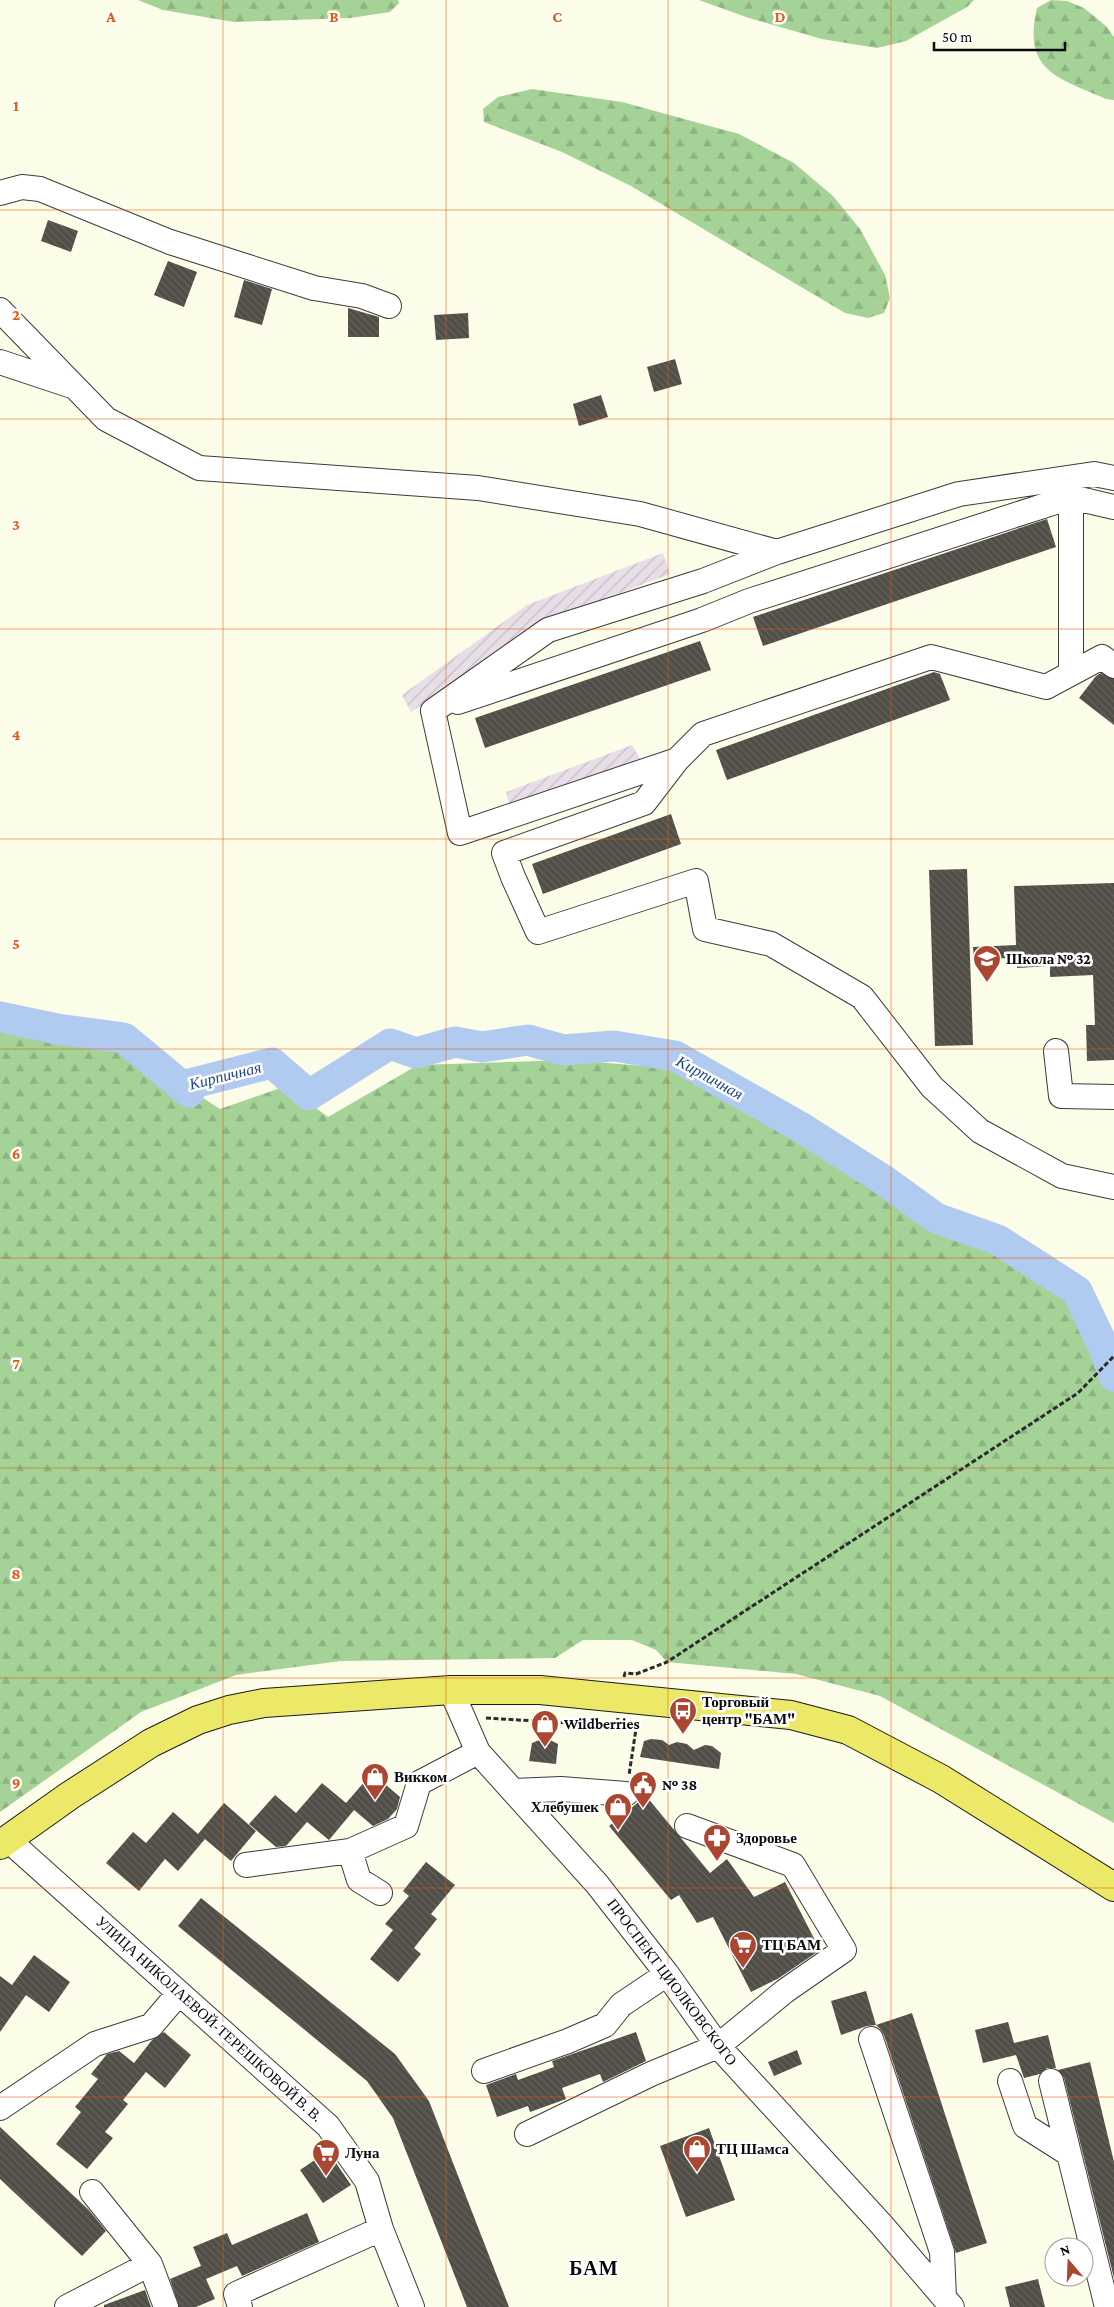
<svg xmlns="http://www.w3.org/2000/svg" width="1114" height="2307" font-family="'Crimson Pro',serif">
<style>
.industrial{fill:url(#industrial-furrows)}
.forest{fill:url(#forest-firs)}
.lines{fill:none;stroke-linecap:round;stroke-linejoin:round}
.river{stroke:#b1caef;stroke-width:31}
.building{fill:url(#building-back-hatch)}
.minor-casing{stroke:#3c3c3c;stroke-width:26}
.major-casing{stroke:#1a1a1a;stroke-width:30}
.path{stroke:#2b2b2b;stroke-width:3;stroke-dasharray:5 2.5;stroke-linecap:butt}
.minor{stroke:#fff;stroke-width:24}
.major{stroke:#ece969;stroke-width:28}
.grid{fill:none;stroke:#e8590c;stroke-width:1;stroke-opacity:0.55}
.labels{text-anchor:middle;stroke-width:5;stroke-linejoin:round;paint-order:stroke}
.poi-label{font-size:15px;font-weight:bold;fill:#090909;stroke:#fff;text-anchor:start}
.street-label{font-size:15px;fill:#090909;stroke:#fff}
.water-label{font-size:16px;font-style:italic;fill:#20458e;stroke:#fff}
.district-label{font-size:20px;font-weight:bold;letter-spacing:1px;fill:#090909;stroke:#fff}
.grid-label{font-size:16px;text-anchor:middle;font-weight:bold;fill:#e8590c;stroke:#fff;stroke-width:5;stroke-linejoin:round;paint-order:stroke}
</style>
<defs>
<pattern id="industrial-furrows" width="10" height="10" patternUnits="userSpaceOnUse" patternTransform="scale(1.25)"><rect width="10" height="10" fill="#e8dee7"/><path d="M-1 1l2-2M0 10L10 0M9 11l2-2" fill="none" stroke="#c6bdc5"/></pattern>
<pattern id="forest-firs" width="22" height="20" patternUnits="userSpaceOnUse" patternTransform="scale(1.25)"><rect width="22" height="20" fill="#a4d297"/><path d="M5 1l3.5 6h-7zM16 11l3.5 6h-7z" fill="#8cb381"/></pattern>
<pattern id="building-back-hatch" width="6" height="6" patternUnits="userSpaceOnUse" patternTransform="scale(1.25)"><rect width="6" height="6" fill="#514d47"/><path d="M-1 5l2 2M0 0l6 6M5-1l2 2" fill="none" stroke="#65625d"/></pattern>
</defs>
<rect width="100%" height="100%" fill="#fcfde8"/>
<!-- industrial -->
<path class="industrial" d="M663 553 670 574 543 622 411 712 402 695 527 605Z
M632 745 641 760 511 810 506 792Z"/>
<!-- forest -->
<path class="forest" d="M138 0H398L399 3 390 12 350 18 234 22 163 10Z
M699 0H974L967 7 906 41 877 48 822 39 749 18Z
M1051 0 1067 1 1084 8 1106 26 1114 37V100L1106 99C1058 78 1022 71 1037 8Z
M532 89 622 102 739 134 794 163 833 196 860 229 885 275 890 298 884 313 868 318 845 313 631 186 562 152 484 122 483 109 498 97Z
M0 1027 64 1036 124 1047 220 1109 286 1086 328 1117 418 1065 572 1060 668 1068 746 1103 1063 1297 1114 1359V1823L880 1696 796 1674 667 1662 656 1650 632 1640H583L555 1658 341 1661 236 1675 141 1712 0 1812Z"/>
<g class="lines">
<!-- river -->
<path class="river" d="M0 1017 57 1029 124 1038 189 1092 182 1086 272 1063 309 1095 390 1044 416 1053 455 1042 482 1047 528 1040 563 1050 614 1046 675 1056 802 1128 885 1181 936 1218 998 1240 1077 1291 1105 1350 1114 1376"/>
</g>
<!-- building -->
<path class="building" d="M48 220 78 231 71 252 41 241Z
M168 261 197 272 184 307 154 295Z
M244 280 272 289 262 325 234 317Z
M348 308 379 317V337H348Z
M468 313 469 338 436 340 434 315Z
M675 359 682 384 654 392 647 367Z
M601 395 608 417 579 426 573 404Z
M1047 519 1056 547 763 646 753 617Z
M700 641 711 670 485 748 475 718Z
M934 672 940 674 950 700 727 780 716 750Z
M1101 673 1114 679V725L1079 698 1096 676Z
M671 814 681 844 543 894 532 864Z
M967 869 973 1045 935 1046 929 870Z
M1114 883V1060L1087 1061 1086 1025H1095L1093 975 1050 977V966L1017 968V958L974 959 973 947 1016 945 1014 886Z
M542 1739 550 1740 558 1744 556 1764 529 1761 532 1743Z
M651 1739 662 1740 669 1745 677 1742 687 1744 694 1750 705 1745 712 1746 721 1753 719 1769 640 1757 644 1741Z
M372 1773 400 1797 397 1809 388 1819 373 1826 354 1810 329 1840 307 1822 286 1846 276 1847 249 1824 275 1795 296 1813 322 1783 346 1803Z
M646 1796 710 1873 727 1859 754 1897 785 1882 820 1950 779 1978 751 1992 713 1917 697 1923 679 1895 671 1900 609 1826Z
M224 1803 256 1831 231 1861 205 1839 178 1871 165 1859 139 1891 106 1863 133 1832 146 1843 173 1812 198 1834Z
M426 1862 455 1885 431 1914 437 1919 414 1948 421 1954 398 1982 370 1959 393 1930 385 1924 409 1896 403 1891Z
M201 1898 395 2054 429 2101 509 2307H467L393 2118 367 2081 178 1926Z
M34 1955 70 1982 49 2012 26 1995 0 2032V1976L12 1985Z
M866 1991 876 2025 912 2013 987 2243 956 2253 884 2035 880 2029 876 2025 867 2026 841 2035 831 2001Z
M1008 2022 1014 2043 1048 2035 1056 2068H1047L1040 2074 1024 2078 1016 2055 983 2063 975 2030Z
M164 2032 191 2055 165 2088 146 2072 123 2100 128 2104 105 2132 113 2138 87 2169 56 2144 81 2112 75 2107 98 2079 91 2074 107 2054 119 2051 134 2063 152 2040Z
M636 2032 646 2061 603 2082 600 2074 562 2088 566 2099 530 2112 528 2106 497 2117 486 2085 516 2074 518 2080 554 2067 552 2061Z
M797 2050 802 2064 774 2076 768 2062Z
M1090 2062 1114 2162V2278L1064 2078 1058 2070Z
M0 2127 89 2210 106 2231 82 2256 0 2179Z
M709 2128 735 2200 686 2217 660 2146Z
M328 2151 351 2185 323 2203 300 2170Z
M307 2213 319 2242 242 2276 237 2266 206 2279 215 2299 196 2307H179L170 2279 201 2266 193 2247 227 2233 232 2245Z
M1038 2279 1045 2307H1010L1005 2287Z
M145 2290 151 2307H104V2305Z"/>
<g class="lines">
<defs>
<path id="minor" d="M0 193 22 187 40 189 170 242 314 288 362 296 389 306
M0 310 106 419 199 468 478 488 640 514 777 552
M0 362 72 386
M1114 666 1102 657 1046 687 931 657 703 734 677 760 644 803 504 853 513 877 538 932 696 881 705 929 771 944 862 997 932 1087 980 1131 1062 1176 1114 1187
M1071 673V497
M458 702 702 620 749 601 1071 497 1114 507
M677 760 460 833 433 711 548 630 703 581 777 552 959 494 1094 474 1114 478
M1056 1051 1061 1096 1114 1097
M451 1690 478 1752 597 1884 667 1974 718 2046 881 2224 952 2307
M513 1791 561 1789 626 1794
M7 1839 328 2126 367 2181 381 2229 412 2307
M350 1851 359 1880 380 1893
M246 1865 350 1851 406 1826 419 1783 478 1752
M871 2039 942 2252 944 2297
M484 2071 568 2041 605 2025 621 2005 667 1974
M1010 2081 1025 2126 1069 2154
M1051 2081 1107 2307
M0 2108 95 2044 151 2026 179 1993
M527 2134 651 2074 718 2046 785 1991 844 1950 793 1865 687 1826
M92 2192 150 2264 166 2307
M67 2307 150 2264
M240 2307 236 2294 381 2229"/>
<path id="major" d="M0 1845 69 1796 151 1743 198 1720 229 1710 264 1703 451 1690H540L791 1715 848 1730 941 1779 1114 1887"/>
</defs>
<!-- minor casing -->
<use href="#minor" class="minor-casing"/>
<!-- major casing -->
<use href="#major" class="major-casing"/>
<!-- path -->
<path class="path" d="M624 1677 625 1673 636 1674 667 1662 1078 1393 1114 1356
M486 1718 617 1726
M618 1718 617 1726 636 1729 629 1775"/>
<!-- minor -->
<use href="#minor" class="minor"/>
<!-- major -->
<use href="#major" class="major"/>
</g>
<!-- grid -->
<path class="grid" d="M223 0V2307M446 0V2307M668 0V2307M891 0V2307M0 210H1114M0 419H1114M0 629H1114M0 839H1114M0 1049H1114M0 1258H1114M0 1468H1114M0 1678H1114M0 1888H1114M0 2097H1114"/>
<!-- icons -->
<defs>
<symbol id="school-pin" viewBox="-11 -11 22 30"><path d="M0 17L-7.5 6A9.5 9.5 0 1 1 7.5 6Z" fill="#ab4630" stroke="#fff"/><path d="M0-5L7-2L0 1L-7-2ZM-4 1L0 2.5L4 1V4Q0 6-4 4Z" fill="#fff"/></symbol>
<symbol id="bus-pin" viewBox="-11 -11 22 30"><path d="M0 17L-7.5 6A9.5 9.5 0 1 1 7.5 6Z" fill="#ab4630" stroke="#fff"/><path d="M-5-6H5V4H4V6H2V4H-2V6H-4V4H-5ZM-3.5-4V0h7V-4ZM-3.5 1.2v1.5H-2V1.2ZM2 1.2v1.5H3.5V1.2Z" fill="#fff"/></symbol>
<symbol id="shop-pin" viewBox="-11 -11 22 30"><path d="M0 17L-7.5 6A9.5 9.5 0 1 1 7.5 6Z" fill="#ab4630" stroke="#fff"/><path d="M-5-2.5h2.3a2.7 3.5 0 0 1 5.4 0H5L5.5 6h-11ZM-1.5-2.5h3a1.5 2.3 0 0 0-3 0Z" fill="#fff"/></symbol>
<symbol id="civic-pin" viewBox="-11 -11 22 30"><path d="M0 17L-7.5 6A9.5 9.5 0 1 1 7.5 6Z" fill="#ab4630" stroke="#fff"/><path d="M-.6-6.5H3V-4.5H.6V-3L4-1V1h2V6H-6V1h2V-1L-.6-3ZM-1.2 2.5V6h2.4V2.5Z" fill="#fff"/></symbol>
<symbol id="pharmacy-pin" viewBox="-11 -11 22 30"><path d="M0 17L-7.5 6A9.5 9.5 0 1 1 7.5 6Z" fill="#ab4630" stroke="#fff"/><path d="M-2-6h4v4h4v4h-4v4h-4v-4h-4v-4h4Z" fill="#fff"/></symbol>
<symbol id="supermarket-pin" viewBox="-11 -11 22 30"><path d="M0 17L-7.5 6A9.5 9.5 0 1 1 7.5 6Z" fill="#ab4630" stroke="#fff"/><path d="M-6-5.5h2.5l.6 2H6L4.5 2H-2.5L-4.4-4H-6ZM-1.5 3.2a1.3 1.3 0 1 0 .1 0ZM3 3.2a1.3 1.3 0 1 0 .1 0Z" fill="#fff"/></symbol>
</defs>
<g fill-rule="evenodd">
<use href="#school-pin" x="971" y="943" width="32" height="43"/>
<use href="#bus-pin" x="667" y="1695" width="32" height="43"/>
<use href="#shop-pin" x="529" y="1708" width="32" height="43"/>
<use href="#shop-pin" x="359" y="1761" width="32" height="43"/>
<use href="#civic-pin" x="627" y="1769" width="32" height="43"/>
<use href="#shop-pin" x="602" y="1791" width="32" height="43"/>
<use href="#pharmacy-pin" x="701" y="1822" width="32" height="43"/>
<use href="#supermarket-pin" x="727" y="1929" width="32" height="43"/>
<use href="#shop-pin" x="681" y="2133" width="32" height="43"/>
<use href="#supermarket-pin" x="310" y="2137" width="32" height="43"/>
</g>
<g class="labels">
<!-- poi labels -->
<g class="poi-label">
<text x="1006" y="964">Школа № 32</text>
<text x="702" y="1707">Торговый<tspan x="702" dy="17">центр "БАМ"</tspan></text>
<text x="564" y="1729">Wildberries</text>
<text x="394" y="1782">Викком</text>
<text x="662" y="1790">№ 38</text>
<text x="599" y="1812" text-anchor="end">Хлебушек</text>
<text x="736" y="1843">Здоровье</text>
<text x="762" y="1950">ТЦ БАМ</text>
<text x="716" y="2154">ТЦ Шамса</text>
<text x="345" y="2158">Луна</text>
</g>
<!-- street labels -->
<g class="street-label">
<text transform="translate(672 1982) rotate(53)" y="5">ПРОСПЕКТ ЦИОЛКОВСКОГО</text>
<text transform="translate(209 2019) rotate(42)" y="5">УЛИЦА НИКОЛАЕВОЙ-ТЕРЕШКОВОЙ В. В.</text>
</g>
<!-- water labels -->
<g class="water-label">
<text transform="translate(225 1075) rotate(-14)" y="6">Кирпичная</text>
<text transform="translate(710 1077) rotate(29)" y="6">Кирпичная</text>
</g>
<!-- district labels -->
<g class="district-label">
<text x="594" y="2275">БАМ</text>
</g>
</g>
<g class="grid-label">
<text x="111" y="22">A</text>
<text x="334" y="22">B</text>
<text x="557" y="22">C</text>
<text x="780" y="22">D</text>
<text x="16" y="111">1</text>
<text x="16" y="320">2</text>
<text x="16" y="530">3</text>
<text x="16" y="740">4</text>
<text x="16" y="949">5</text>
<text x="16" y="1159">6</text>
<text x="16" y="1369">7</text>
<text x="16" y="1579">8</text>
<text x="16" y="1788">9</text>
</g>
<!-- north arrow -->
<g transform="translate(1069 2262) rotate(341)"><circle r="24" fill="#ffffff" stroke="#9d9d9d"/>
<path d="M0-4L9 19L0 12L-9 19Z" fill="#ab4630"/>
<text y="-8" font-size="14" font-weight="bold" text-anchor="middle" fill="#090909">N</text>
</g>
<!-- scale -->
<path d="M934 42v8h131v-8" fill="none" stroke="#090909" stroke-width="2.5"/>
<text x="942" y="42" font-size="15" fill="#090909" stroke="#ffffff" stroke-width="4" paint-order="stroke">50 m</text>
</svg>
